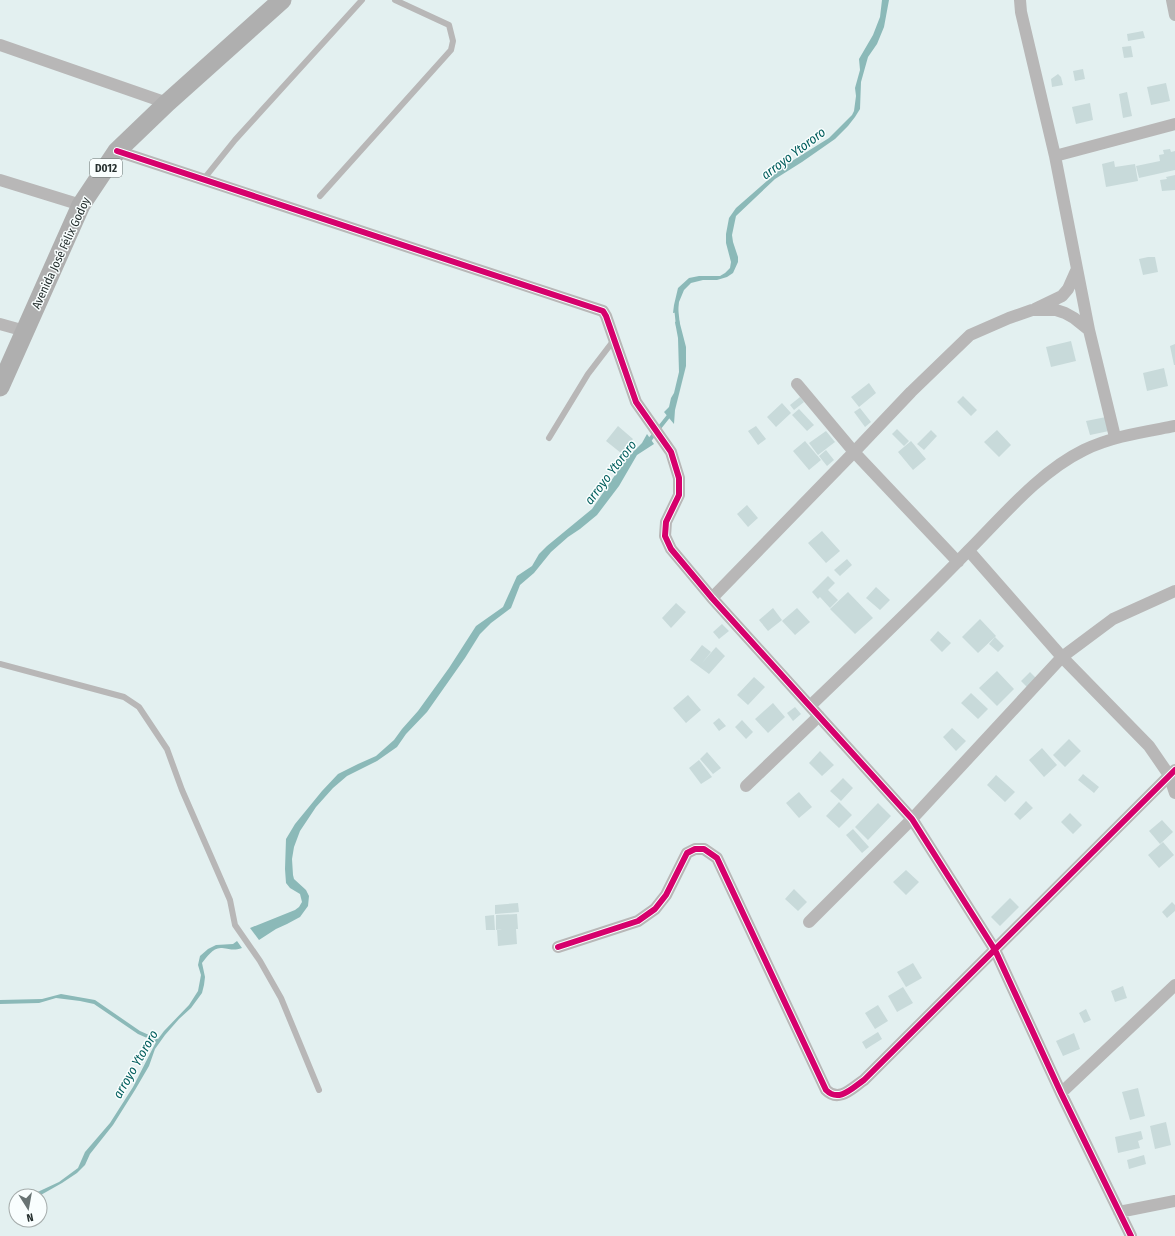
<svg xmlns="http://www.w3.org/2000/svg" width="1175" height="1236" font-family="'Fira Sans Condensed',sans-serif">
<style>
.water{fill:#8bb9b8}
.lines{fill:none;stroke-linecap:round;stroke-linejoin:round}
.stream{stroke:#8bb9b8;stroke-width:4}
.building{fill:#c8dada}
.service{stroke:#b8b7b7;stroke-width:6}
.minor{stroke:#b8b7b7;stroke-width:12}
.primary{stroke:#afafaf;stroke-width:19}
.cycleway-casing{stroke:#f9fefe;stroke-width:8}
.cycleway{stroke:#d6006c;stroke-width:6}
.labels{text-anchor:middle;stroke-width:3;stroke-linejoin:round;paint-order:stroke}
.shield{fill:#f9fefe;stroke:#656e6d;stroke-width:1}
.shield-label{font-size:11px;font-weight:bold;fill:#26302f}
.street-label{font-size:12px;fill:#26302f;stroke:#f9fefe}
.water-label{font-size:13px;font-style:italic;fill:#005d5c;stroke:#f9fefe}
</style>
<rect width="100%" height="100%" fill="#e3f0f0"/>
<!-- water -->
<path class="water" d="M882 0H889L884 27 877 44 868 57 861 82 860 109 855 117 848 126 835 139 802 162 775 179 736 216 732 235 733 242 738 257V262L733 273 727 277 717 280H703L691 283 684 290 679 302 678 312 673 313 674 305 678 288 689 278 699 276H720L725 273 730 268 731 262 726 243V234L729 218 736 208 784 166 829 138 852 115 854 111 856 96 855 88 860 70 859 59 873 35 880 17Z
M679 320 686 347V366L675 410 674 424 664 412 669 407 671 398 674 393 679 372 678 338 675 322Z
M647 434 654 444 637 455 619 486 597 515 580 529 568 537 551 552 534 573 520 585 511 608 491 623 480 634 465 658 427 712 406 734 397 747 377 761 347 776 333 788 316 807 300 831 294 847 292 859 293 875 294 879 306 890 309 896 308 906 300 917 287 924 276 929 259 940 250 928 295 910 299 907 302 902 300 894 290 888 286 883 285 869 286 839 295 824 322 791 338 774 358 764 376 756 394 740 402 729 418 711 449 668 476 626 503 607 517 576 532 566 539 554 547 546 592 509 626 459 642 443Z
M237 941 242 948C233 951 231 949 222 948 213 947 207 957 202 963L205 977 204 985 202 993 191 1008 179 1019 165 1035 155 1049 149 1066 135 1090 113 1125 90 1154 85 1165 77 1173 62 1183 39 1196H29L59 1182 78 1168 85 1152 110 1123 133 1087 156 1042 138 1034 94 1004 80 1001 56 998 39 1003 0 1004V1000L42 999 61 994 95 1000 140 1031 158 1039 164 1031 189 1005 198 991 201 975 198 965 200 956 208 949 216 945 233 944Z"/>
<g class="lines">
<!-- stream -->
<path class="stream" d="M676 307 678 326
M648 442 671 413"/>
</g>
<!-- building -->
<path class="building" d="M1143 31 1145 38 1128 41 1127 34Z
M1131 46 1133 57 1124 58 1122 47Z
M1083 69 1085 79 1075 81 1073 71Z
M1058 74 1061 77 1063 85 1052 87 1051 79Z
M1166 83 1170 101 1151 105 1147 87Z
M1127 92 1132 116 1123 118 1119 94Z
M1090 103 1093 120 1076 124 1072 107Z
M1170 149 1171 152 1175 151V170L1139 178 1136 166 1160 161 1159 155 1164 154 1163 150Z
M1114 161 1115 167 1135 164 1138 181 1106 187 1102 164Z
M1175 175V190L1162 191 1160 180 1167 179 1166 177Z
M1148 257H1155L1158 272 1143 275 1139 259Z
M1071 341 1076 361 1051 367 1046 347Z
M1175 344V365H1174L1170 346Z
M1164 368 1168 386 1147 391 1143 373Z
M869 383 876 393 859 407 851 397Z
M963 396 977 410 971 416 957 402Z
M800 397 804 402 794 410 790 405Z
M782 403 791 413 776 427 767 417Z
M860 408 871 422 865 427 854 412Z
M799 409 814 425 807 431 792 415Z
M1106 417 1109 431 1090 435 1086 421Z
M618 426 633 439 621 453 606 441Z
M756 426 766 439 758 445 748 431Z
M897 429 909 441 904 446 892 434Z
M931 430 937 436 924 450 917 444Z
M997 430 1011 445 999 457 984 442Z
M826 431 835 442 818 455 809 443Z
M805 441 821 460 809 470 793 451Z
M911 441 926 459 913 470 898 452Z
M826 450 834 460 827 466 819 456Z
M747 505 758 518 748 527 737 514Z
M822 531 840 551 826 563 808 543Z
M847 559 852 565 840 576 834 570Z
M828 576 835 583 828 590 838 600 830 608 820 597 818 599 812 592Z
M876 587 890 600 880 610 866 598Z
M848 592 873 618 855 634 830 609Z
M676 603 686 612 671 628 662 618Z
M773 608 782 620 768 631 759 620Z
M797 608 810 622 795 635 782 621Z
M980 619 996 636 978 653 962 637Z
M722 624 729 631 719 639 713 632Z
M938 631 951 643 942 652 930 640Z
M995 637 1004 646 998 652 989 644Z
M702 645 711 652 702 663 716 647 725 656 709 674 690 660Z
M997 671 1014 689 997 706 979 688Z
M1030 672 1036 678 1027 687 1021 681Z
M754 677 765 687 748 705 737 695Z
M971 693 988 709 978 719 961 703Z
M688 695 701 710 686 723 673 708Z
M773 703 785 717 768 733 755 719Z
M795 707 801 714 793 721 787 713Z
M719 718 726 726 719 731 713 723Z
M742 720 753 732 746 739 735 727Z
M952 728 966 741 956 751 943 737Z
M1069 739 1081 751 1065 767 1053 755Z
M1042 748 1057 765 1044 777 1029 760Z
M820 751 834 765 822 776 809 763Z
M707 752 721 768 713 774 700 759Z
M699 760 712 777 701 784 689 768Z
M1083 774 1099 787 1094 793 1078 780Z
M996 775 1015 792 1005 802 987 785Z
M843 778 853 788 841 801 830 791Z
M799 792 812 807 799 818 786 803Z
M1026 801 1033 808 1020 820 1014 814Z
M839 802 852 815 839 828 826 816Z
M878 803 891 816 868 840 855 827Z
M1070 813 1082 825 1073 834 1061 822Z
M1162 820 1173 832 1160 844 1149 831Z
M853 829 869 847 862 853 846 835Z
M1163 842 1174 855 1159 868 1148 855Z
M906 870 919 882 906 895 893 882Z
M794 889 807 902 798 911 785 899Z
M1010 898 1019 907 1000 926 991 917Z
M1172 902 1175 905V911L1167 918 1162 912Z
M518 903 519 912 495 914V905Z
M517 914 518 929H516L517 944 498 946 497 930 502 929 496 930V915Z
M494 915 495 930H486L485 916Z
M913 963 922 978 906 987 897 972Z
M1123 986 1127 998 1115 1002 1111 991Z
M903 987 913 1003 897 1012 888 996Z
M878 1005 888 1021 875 1029 865 1013Z
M1086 1009 1091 1020 1084 1023 1079 1013Z
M878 1032 882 1039 866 1049 862 1042Z
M1074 1033 1080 1049 1063 1056 1056 1041Z
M1138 1088 1145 1116 1130 1120 1122 1092Z
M1166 1122 1171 1145 1155 1149 1150 1126Z
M1141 1131 1143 1139 1138 1141 1140 1148 1118 1153 1115 1137Z
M1144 1155 1146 1164 1129 1169 1127 1160Z"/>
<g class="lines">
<!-- service -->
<path class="service" d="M203 180 235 140 362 0
M320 196 451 50 453 41 449 25 395 0
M549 438 588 374 614 340
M0 664 124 697 139 707 167 749 182 790 230 900 235 925 260 961 281 998 319 1090"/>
<!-- minor -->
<path class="minor" d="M1020 0 1021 12 1055 156 1089 330 1115 437
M1172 0 1175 15
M0 45 167 103
M117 151 603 311 606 316 636 402 671 452 679 478V495L666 522 665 536 671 549 712 598 912 819 995 950 1061 1093 1131 1236
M1055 156 1175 124
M0 180 81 205
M1035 309 1062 296 1068 289 1076 271
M0 324 25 331
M797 384 854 452 958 562
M969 551 1062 657 1149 746 1169 775 1175 793
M712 598 854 452 911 392 970 335 1009 318 1032 310H1056L1065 313 1074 318 1089 330
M810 706C863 655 917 604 968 551 1003 516 1039 472 1084 450 1113 436 1144 432 1175 426
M746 786 819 716
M809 922 912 819 1062 657 1113 619 1175 591
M558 947 638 921 655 909 666 895 687 853 695 849H704L717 858 826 1090C839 1103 852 1088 864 1080L1175 770
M1061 1093 1175 985
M1119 1212 1175 1201"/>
<!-- primary -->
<path class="primary" d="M0 387 81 205 117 151 167 103 282 0"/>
<defs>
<path id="cycleway" d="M117 151 603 311 606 316 636 402 671 452 679 478V495L666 522 665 536 671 549 712 598 912 819 995 950 1061 1093 1131 1236
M558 947 638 921 655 909 666 895 687 853 695 849H704L717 858 826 1090C839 1103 852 1088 864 1080L1175 770"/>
</defs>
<!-- cycleway casing -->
<use href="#cycleway" class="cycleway-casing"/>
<!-- cycleway -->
<use href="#cycleway" class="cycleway"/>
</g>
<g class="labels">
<!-- shield labels -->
<rect class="shield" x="90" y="159" width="32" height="18" rx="3"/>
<g class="shield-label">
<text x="106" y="172">D012</text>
</g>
<!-- street labels -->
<g class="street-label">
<text transform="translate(61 253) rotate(-65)" y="4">Avenida José Félix Godoy</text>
</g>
<!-- water labels -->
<g class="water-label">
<text transform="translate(793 153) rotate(-37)" y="5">arroyo Ytororo</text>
<text transform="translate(610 472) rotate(-53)" y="5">arroyo Ytororo</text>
<text transform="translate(135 1064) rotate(-60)" y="5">arroyo Ytororo</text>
</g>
</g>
<!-- north arrow -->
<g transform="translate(28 1208) rotate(169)"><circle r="19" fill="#f9fefe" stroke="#a5acab"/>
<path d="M0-3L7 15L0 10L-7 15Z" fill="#687373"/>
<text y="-6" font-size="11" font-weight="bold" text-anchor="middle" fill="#26302f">N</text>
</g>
</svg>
